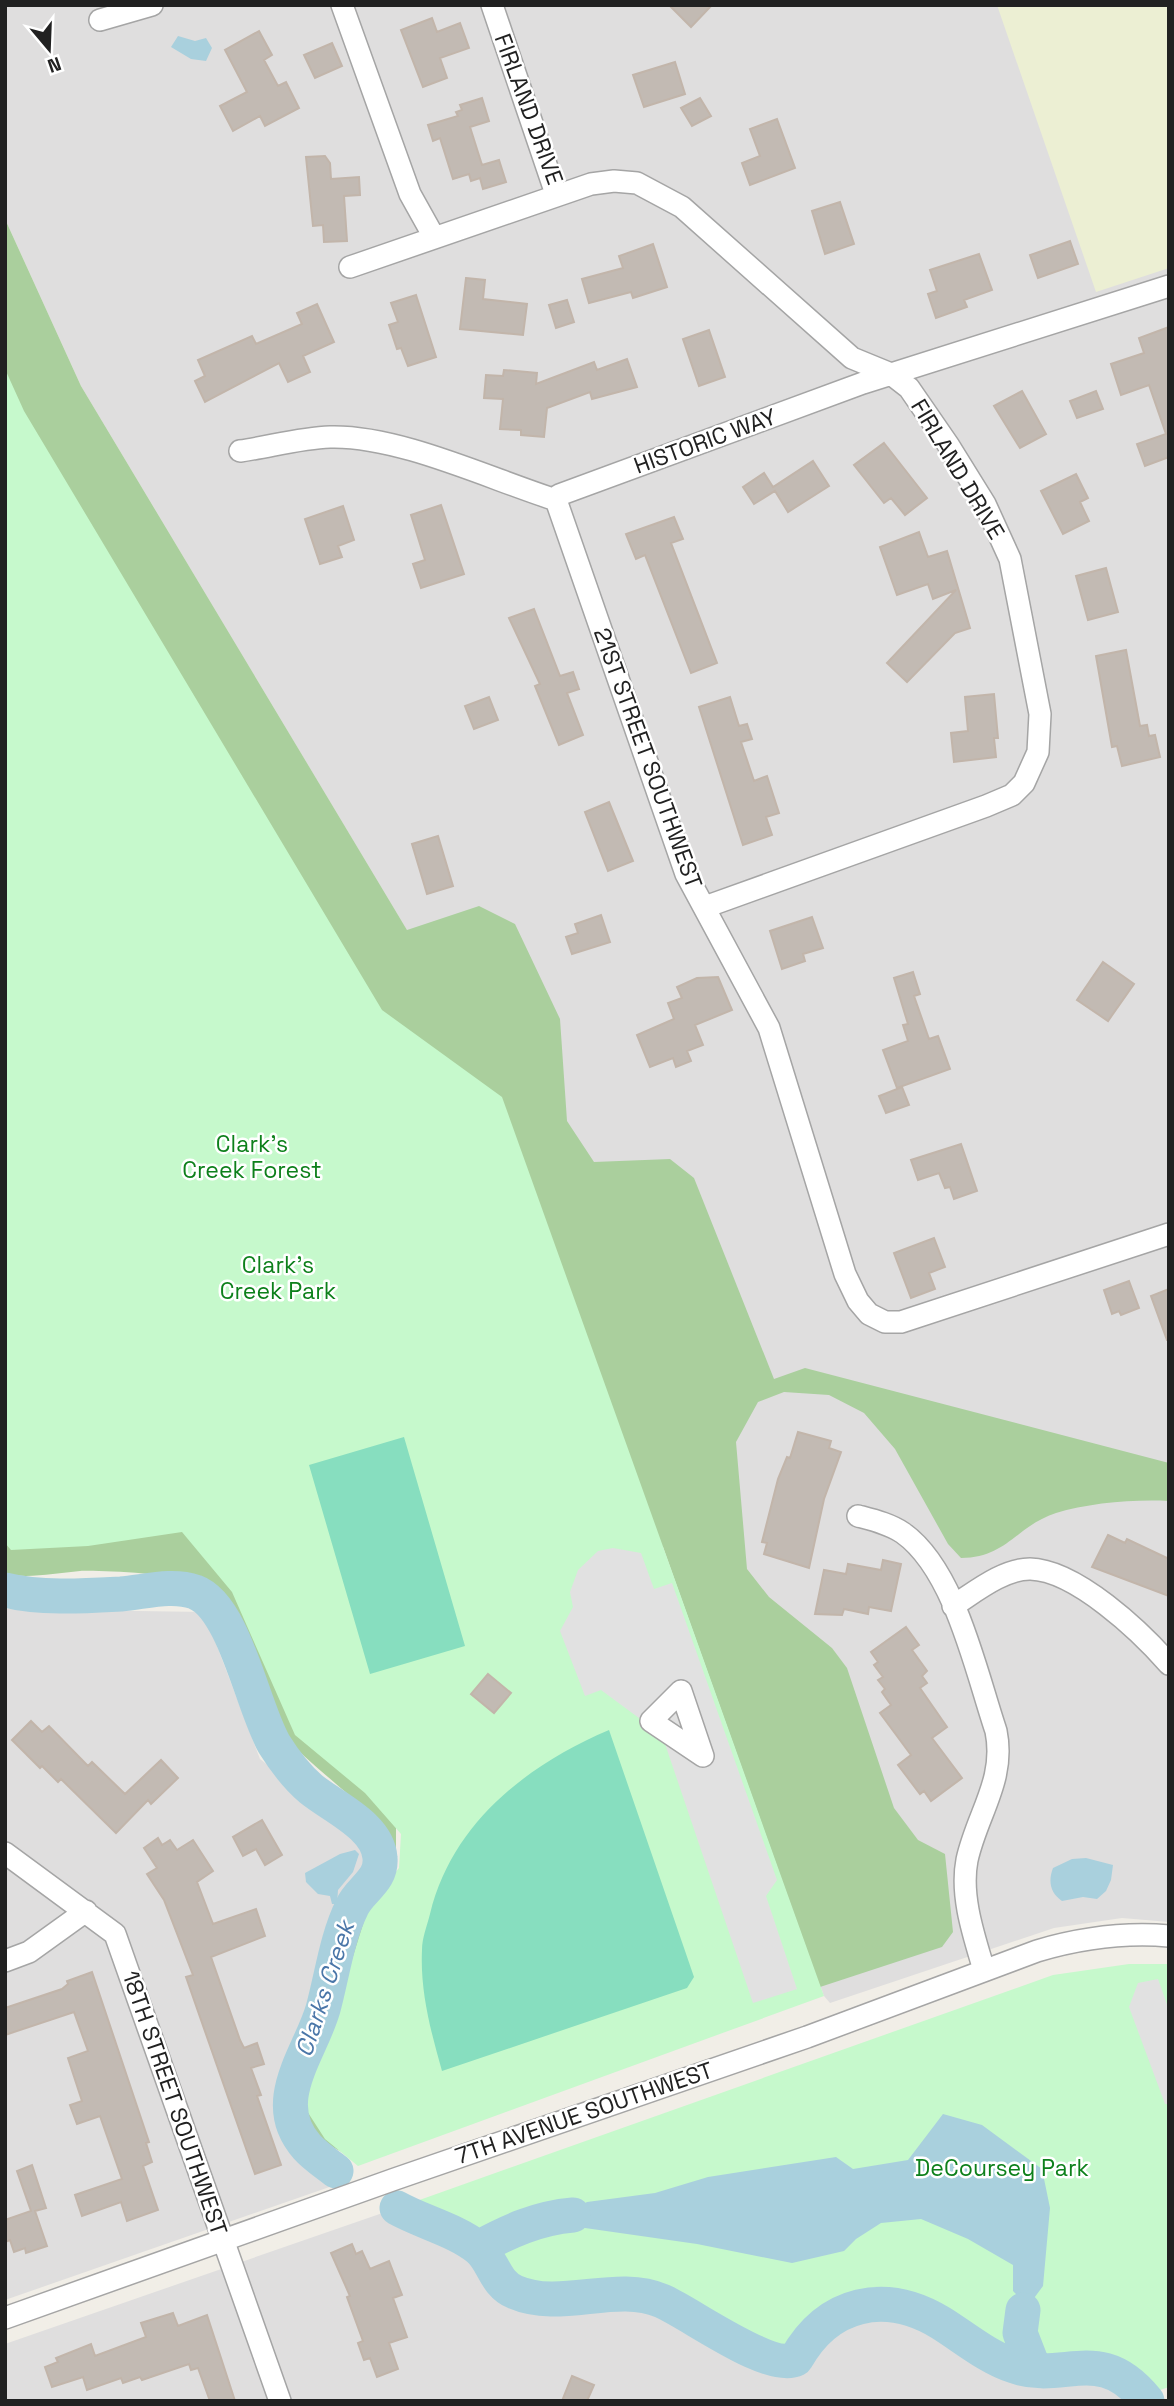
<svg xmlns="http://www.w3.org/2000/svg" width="1174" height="2406" font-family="'Space Grotesk',sans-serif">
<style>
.residential{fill:#dfdede}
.farmland{fill:#ecefd3}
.forest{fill:#aacf9d}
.park{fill:#c6f9cc}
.pitch{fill:#87debf}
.parking{fill:#e1e1e1}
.water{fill:#a9d0dd}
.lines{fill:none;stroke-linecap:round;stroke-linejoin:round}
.river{stroke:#a9d0dd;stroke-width:35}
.building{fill:#c2bab3;stroke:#c2b5aa;stroke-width:2}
.minor-casing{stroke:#a5a5a5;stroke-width:24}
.minor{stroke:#fff;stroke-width:21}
.labels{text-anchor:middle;stroke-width:5;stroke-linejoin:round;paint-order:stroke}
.street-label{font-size:23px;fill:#212121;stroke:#fff}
.park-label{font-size:23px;fill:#0d801b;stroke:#fff}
.water-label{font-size:24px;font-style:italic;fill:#4a76a8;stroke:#fff}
</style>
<rect width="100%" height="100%" fill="#f1eee7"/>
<!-- residential -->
<path class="residential" d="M5 5H1169V1922L1122 1918 1054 1928 830 2003 824 1996 502 1097 438 982 81 386 5 219Z
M5 1609 204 1612 260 1759 365 1842 372 1869 347 1898 279 2095 287 2132 341 2183 5 2300Z
M397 2208 478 2248 499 2280 520 2294 563 2298 632 2293 659 2299 750 2350 779 2361 796 2359 813 2331 843 2313 857 2307 898 2306 917 2311 993 2357 1016 2367 1096 2368 1113 2372 1128 2381 1147 2401H5V2344Z"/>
<!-- farmland -->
<path class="farmland" d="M997 5H1169V268L1096 292Z"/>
<!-- forest -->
<path class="forest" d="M5 219 81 386 407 930 479 906 515 924 560 1019 567 1121 594 1162 670 1159 694 1178 774 1379 805 1368 1169 1463V1501C1135 1499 1088 1503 1056 1513 1016 1526 1007 1558 961 1558L948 1544 895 1449 864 1413 829 1395 784 1392 758 1402 736 1442 747 1569 769 1597 832 1648 847 1668 894 1808 918 1840 945 1854 953 1932 942 1947 820 1987 663 1547 396 1820V1880L346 2154C326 2144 307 2134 301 2110 293 2083 314 2058 324 2034 338 1997 345 1956 355 1918 368 1894 400 1876 391 1845 382 1814 308 1766 284 1735 276 1724 272 1709 267 1696 251 1656 237 1596 191 1581 173 1574 100 1570 80 1571 55 1573 29 1579 5 1574Z"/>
<!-- park -->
<path class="park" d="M5 369 24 411 382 1010 502 1097 824 1996 358 2166 325 2139 305 2108 307 2075 329 2033 370 1902 399 1868 401 1834 365 1793 295 1735 232 1592 182 1532 88 1546 11 1550 5 1543Z
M1129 1964H1169V2387L1142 2396C1097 2350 1071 2378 1019 2368 990 2362 965 2337 940 2323 884 2289 828 2302 796 2359 769 2372 690 2313 662 2301 617 2282 566 2309 520 2294 495 2286 496 2262 478 2248 455 2230 422 2222 397 2208L1053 1975Z"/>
<!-- pitch -->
<path class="pitch" d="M404 1437 465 1646 370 1674 309 1465Z
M609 1730 694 1977 687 1988 442 2071C431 2032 420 1992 422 1950 422 1938 427 1926 430 1914 452 1823 527 1765 609 1730Z"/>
<!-- parking -->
<path class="parking" d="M613 1548 641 1553 654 1589 672 1583 777 1880 766 1896 797 1989 753 2003 662 1735 601 1690 585 1696 560 1631 573 1607 570 1592 578 1570 598 1551Z
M1158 1979 1169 2010V2104H1165L1129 2007 1138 1983Z"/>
<!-- water -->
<path class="water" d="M178 36 195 41 206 38 212 48 206 61 191 59 171 47Z
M355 1850 359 1854 353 1872 338 1890 337 1904H332L330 1896 318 1894 306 1882 305 1873 340 1854Z
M1086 1858 1113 1865 1111 1880 1106 1891 1097 1899 1083 1897 1062 1901C1050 1893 1048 1881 1053 1868L1072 1859Z
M943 2114 982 2125 1042 2169 1050 2208 1043 2286 1026 2309 1023 2310 1020 2298 1013 2291V2265L968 2239 921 2219 881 2223 856 2239 844 2251 792 2263 697 2244 585 2228 576 2223 573 2215 576 2208 587 2202 655 2193 708 2177 836 2157 853 2169 908 2160Z"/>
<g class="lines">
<!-- river -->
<path class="river" d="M5 1590C41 1599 85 1596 121 1594 145 1592 172 1584 195 1592 235 1607 252 1706 274 1744 284 1760 297 1777 311 1789 333 1807 378 1826 380 1858 382 1881 360 1889 352 1907 337 1937 332 1976 323 2009 310 2054 267 2102 307 2147 315 2156 326 2163 336 2171
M397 2208C422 2222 456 2230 478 2248 494 2261 494 2283 515 2292 561 2312 616 2281 662 2301 690 2313 769 2372 796 2359 828 2302 885 2289 941 2323 965 2338 987 2357 1014 2366 1065 2384 1100 2342 1147 2401
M478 2248C509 2231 538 2218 573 2215
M1023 2310 1020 2333 1034 2369"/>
</g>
<!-- building -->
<path class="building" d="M669 5H712L691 27Z
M432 18 437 32 460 23 469 48 440 58 447 78 423 87 401 30Z
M259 31 272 55 264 60 278 86 286 82 299 108 265 126 260 116 233 131 220 106 247 92 225 50Z
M332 43 342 66 315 78 304 55Z
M675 62 685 94 644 107 633 75Z
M482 98 489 121 470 127 482 165 499 160 506 182 483 189 480 178 471 181 469 174 453 179 440 138 433 141 428 125 458 116 456 112 462 110 460 105Z
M700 98 711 116 692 126 681 108Z
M777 119 795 168 750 185 742 163 760 156 750 129Z
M325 156 330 163 331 179 359 177 360 195 344 196 347 241 324 242 323 225 313 226 306 157Z
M840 202 854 244 825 254 812 211Z
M1070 241 1078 264 1038 278 1030 255Z
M653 244 667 287 633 298 631 292 589 303 582 279 623 268 619 256Z
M979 254 992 290 964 300 967 307 936 318 928 294 937 291 930 270Z
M466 278 485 280 483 299 527 304 523 335 460 329Z
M416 295 436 357 408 366 401 348 397 349 389 325 398 322 391 303Z
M567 300 574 322 556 328 549 305Z
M317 304 334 342 303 356 310 372 288 382 279 363 205 402 195 381 205 376 198 360 252 336 256 344 302 324 297 313Z
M1169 327V457L1145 466 1137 444 1166 434 1149 385 1121 395 1111 364 1144 353 1139 338Z
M709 330 725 377 699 386 683 339Z
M627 359 637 387 592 399 590 392 547 408 544 437 521 435V430L500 429 503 399 484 398 486 375 503 376 504 370 537 373 536 384 594 362 597 370Z
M1022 391 1046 434 1020 448 994 406Z
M1096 391 1103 409 1077 418 1070 401Z
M884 443 927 498 905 515 891 498 884 503 854 465Z
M813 461 829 486 788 512 775 491 754 504 743 487 764 473 773 487Z
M1076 474 1088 498 1080 502 1089 521 1063 534 1041 491Z
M441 505 464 574 421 588 413 564 425 560 411 515Z
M343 506 354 540 338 546 342 557 320 564 305 519Z
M674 517 683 539 671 543 717 663 691 673 645 555 636 559 626 534Z
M919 532 928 557 947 551 970 628 955 633 907 682 887 663 956 590 933 599 928 584 897 595 880 547Z
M1106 568 1118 612 1088 620 1076 576Z
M534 609 560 676 573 672 579 689 567 693 583 735 559 745 535 686 540 684 509 618Z
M1126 650 1140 726 1147 725 1149 736 1155 735 1160 757 1122 766 1117 746 1112 747 1096 656Z
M994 694 998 738H994L996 757 954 762 951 733 968 731 965 697Z
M489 697 498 720 474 729 465 706Z
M730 697 739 726 747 724 752 739 741 742 754 781 767 776 779 813 766 817 772 835 743 845 699 707Z
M609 802 633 861 608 871 585 812Z
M438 836 453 886 427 894 412 844Z
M601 915 610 942 572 954 566 937 578 933 575 924Z
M812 917 823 948 803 954 805 961 782 969 770 931Z
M1103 962 1134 984 1108 1021 1077 1000Z
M913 972 920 994 914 996 929 1039 938 1036 950 1069 897 1088 883 1050 908 1041 903 1025 908 1024 894 978Z
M718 977 732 1010 695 1025 703 1045 687 1051 691 1061 676 1067 673 1058 650 1067 637 1035 674 1019 668 1003 682 998 677 987 697 978Z
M902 1087 909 1105 886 1113 879 1096Z
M961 1144 977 1191 954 1199 950 1187 945 1188 939 1173 918 1180 911 1160Z
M934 1238 945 1267 929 1273 935 1289 911 1298 894 1253Z
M1129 1281 1139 1308 1121 1315 1119 1311 1112 1314 1104 1290Z
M1169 1289V1340H1167L1151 1296Z
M798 1432 831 1441 829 1448 841 1452 824 1499 809 1568 764 1554 767 1543 762 1542 778 1479 787 1457 790 1458Z
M1108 1535 1125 1543 1127 1539 1169 1559V1596L1092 1567Z
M883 1560 901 1564 891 1611 869 1607 868 1614 844 1609 842 1615 815 1614 824 1570 846 1574 848 1564 881 1570Z
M906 1627 919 1645 912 1650 927 1671 922 1676 927 1683 920 1688 947 1727 932 1738 962 1778 931 1801 924 1791 920 1794 898 1765 911 1755 880 1713 891 1705 882 1692 885 1689 878 1680 883 1677 874 1665 878 1662 871 1652Z
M488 1674 511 1693 494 1713 471 1694Z
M31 1721 42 1732 49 1726 88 1766 92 1762 125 1794 161 1760 178 1778 151 1804 148 1800 116 1833 61 1779 58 1782 42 1766 40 1768 12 1740Z
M262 1820 282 1855 265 1865 256 1849 243 1856 233 1837Z
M158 1838 162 1845 170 1840 177 1850 193 1840 213 1871 197 1882 213 1924 256 1909 265 1936 211 1957 240 2040 244 2048 257 2043 264 2064 251 2068 261 2095 257 2096 281 2165 255 2174 186 1977 193 1975 164 1900 147 1874 157 1868 144 1848Z
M92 1972 149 2142 146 2143 152 2162 143 2166 158 2210 127 2221 121 2202 82 2216 75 2195 122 2179 100 2116 77 2124 70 2105 82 2101 68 2058 88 2051 74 2012 5 2035V2008L62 1989 68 1984 67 1981Z
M32 2165 46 2208 35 2211 47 2246 26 2253 25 2248 14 2252 10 2240 5 2242V2220L31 2211 17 2171Z
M352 2244 356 2254 362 2251 370 2269 389 2261 402 2295 393 2298 407 2337 389 2343 398 2369 377 2377 370 2358 364 2360 358 2343 363 2341 347 2297 350 2296 331 2253Z
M173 2313 178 2326 207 2315 235 2401H210L198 2368 191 2370 189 2364 142 2380 140 2377 123 2383 121 2378 87 2390 83 2377 52 2387 45 2367 58 2362 56 2358 91 2344 95 2356 146 2337 141 2323Z
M572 2376 594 2385 587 2401H562Z"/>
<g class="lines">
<defs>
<path id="minor" d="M342 5 410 194 434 237
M492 5 556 194
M100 20 152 5
M350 267 591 184 614 181 637 183 682 207 852 358 891 374 909 388 949 446 985 504 1010 559 1040 714 1038 752 1024 783 1012 795 986 806 705 907
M240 451C269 447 300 438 330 437 398 435 490 479 556 500L559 495 863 383 1169 286
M556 500 686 874 769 1028 845 1274 858 1301 869 1314 885 1322H901L1169 1234
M858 1516C873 1520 890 1524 903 1533 955 1570 976 1672 996 1731 1006 1780 977 1814 967 1860 960 1896 974 1936 984 1970
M953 1606C975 1592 1003 1569 1030 1569 1076 1570 1141 1632 1169 1664
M681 1691 703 1756 651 1721Z
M5 1853 115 1934 280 2401
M5 1961 29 1952 86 1911
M5 2318 395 2179 807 2037 1037 1951C1081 1938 1123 1932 1169 1936"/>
</defs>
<!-- minor casing -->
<use href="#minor" class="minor-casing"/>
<!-- minor -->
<use href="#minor" class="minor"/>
</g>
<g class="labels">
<!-- street labels -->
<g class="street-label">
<text transform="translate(529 109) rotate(70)" y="8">FIRLAND DRIVE</text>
<text transform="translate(705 441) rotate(-20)" y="8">HISTORIC WAY</text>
<text transform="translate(958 469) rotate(59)" y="8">FIRLAND DRIVE</text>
<text transform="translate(648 758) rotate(70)" y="8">21ST STREET SOUTHWEST</text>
<text transform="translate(175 2103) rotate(71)" y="8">18TH STREET SOUTHWEST</text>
<text transform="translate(584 2113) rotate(-19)" y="8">7TH AVENUE SOUTHWEST</text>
</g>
<!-- park labels -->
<g class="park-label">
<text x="252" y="1152">Clark's<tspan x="252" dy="26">Creek Forest</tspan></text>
<text x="278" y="1273">Clark's<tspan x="278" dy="26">Creek Park</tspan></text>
<text x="1002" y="2176">DeCoursey Park</text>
</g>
<!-- water labels -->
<g class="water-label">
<text transform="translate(325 1989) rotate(-72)" y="8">Clarks Creek</text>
</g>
</g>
<!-- border -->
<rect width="1174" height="2406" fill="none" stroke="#212121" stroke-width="14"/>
<!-- north arrow -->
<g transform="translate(49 49) rotate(161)" stroke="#ffffff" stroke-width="5" paint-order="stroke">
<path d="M0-5L12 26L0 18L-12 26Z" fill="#212121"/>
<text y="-10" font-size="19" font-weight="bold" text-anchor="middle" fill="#212121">N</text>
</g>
</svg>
